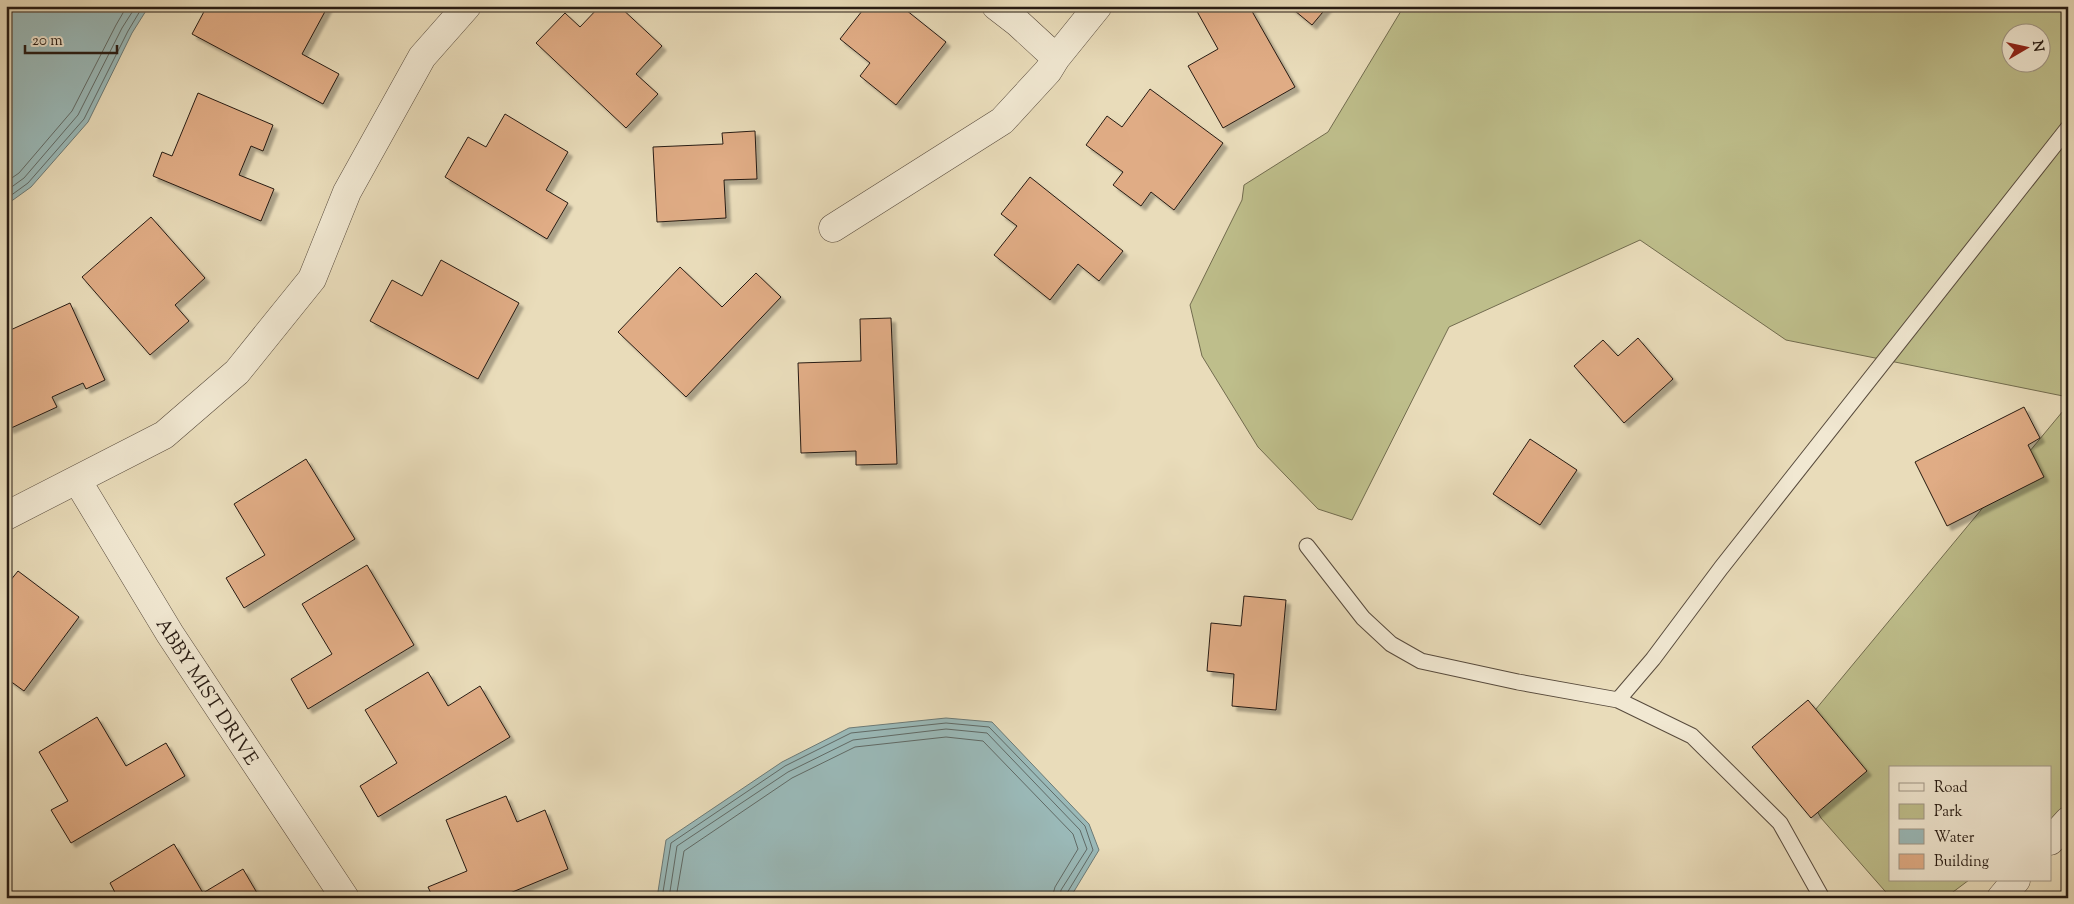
<svg xmlns="http://www.w3.org/2000/svg" width="2074" height="904" font-family="'Sorts Mill Goudy',serif">
<style>
.green{fill:#bebe8b;stroke:#726c4f;fill-rule:evenodd}
.water{fill:#9ab9b8;stroke:#6c7a76}
.lines{fill:none;stroke-linecap:round;stroke-linejoin:round}
.shore{stroke:#606a66;stroke-width:1}
.building{fill:#e0ac85;stroke:#271b13;filter:url(#shadow)}
.service-casing{stroke:#584b3d;stroke-width:17}
.minor-casing{stroke:#584b3d;stroke-width:29}
.service{stroke:#f1e8d2;stroke-width:15}
.minor{stroke:#f1e8d2;stroke-width:28}
.labels{text-anchor:middle;stroke-width:4.5;stroke-linejoin:round;paint-order:stroke}
.street-label{font-size:19px;fill:#271b13;stroke:#f1e8d2}
</style>
<defs>
<filter id="shadow"><feDropShadow dx="4.5" dy="4.5" stdDeviation="1" flood-color="#0004"/></filter>
</defs>
<rect width="100%" height="100%" fill="#e9dcba"/>
<filter id="stains"><feTurbulence type="fractalNoise" baseFrequency=".004" numOctaves="4"/><feColorMatrix values="0 0 0 0 .2 0 0 0 0 .09 0 0 0 0 .02 0 0 0 .5 -.17"/></filter>
<radialGradient id="worn" r=".72"><stop offset=".6" stop-color="#630" stop-opacity="0"/><stop offset="1" stop-color="#630" stop-opacity=".3"/></radialGradient>
<!-- green -->
<path class="green" d="M1404 6H2068V397L1786 340 1640 240 1449 327 1352 520 1318 509 1258 447 1202 356 1190 305 1242 200 1244 185 1328 132ZM2012 32H2042V62H2012Z
M2068 405V809L2050 822V768H1890V880H1969L1945 898H1891L1821 818 1782 750Z"/>
<!-- water -->
<path class="water" d="M6 6H149L132 33 88 122 31 187 6 205Z
M946 718 992 722 1089 824 1099 850 1070 898H657L666 840 782 762 849 728Z"/>
<g class="lines">
<!-- shore -->
<path class="shore" d="M6 182 19 173 72 111 116 25 127 6
M6 191 24 178 78 115 122 28 136 6
M6 199 28 183 84 119 128 31 143 6
M662 898 671 843 785 766 851 733 946 723 989 727 1085 826 1093 850 1067 893 1066 898
M669 898 677 846 788 772 853 740 946 729 987 733 1080 830 1087 849 1061 890 1060 898
M676 898 684 851 792 778 855 747 946 737 983 741 1073 834 1078 849 1055 887 1052 898"/>
</g>
<!-- building -->
<path class="building" d="M207 6H328L302 54 339 74 323 104 192 34Z
M600 6H619L662 46 636 74 658 94 626 128 536 43 565 13 580 27Z
M866 6H901L946 42 896 105 860 76 870 63 840 39Z
M1194 6H1249L1295 87 1223 128 1188 66 1218 49Z
M1289 6H1328L1312 25Z
M1150 89 1223 143 1174 210 1151 192 1141 206 1113 185 1123 172 1086 145 1107 116 1122 127Z
M198 93 273 125 263 151 251 146 239 175 274 189 261 221 153 176 162 152 172 156Z
M505 114 568 152 546 190 568 203 547 239 445 177 468 137 486 147Z
M755 131 757 179 724 180 726 218 657 222 653 147 723 144 722 133Z
M1030 177 1123 251 1099 281 1078 264 1050 300 994 255 1017 226 1001 214Z
M151 217 205 278 175 305 189 321 150 355 82 277Z
M441 260 519 303 478 379 370 321 392 280 422 296Z
M680 267 722 307 756 273 781 297 686 397 618 332Z
M70 303 105 380 86 389 83 383 52 397 57 407 9 429 6 424V332Z
M891 318 897 464 856 465V451L801 453 798 363 861 361 860 319Z
M1638 338 1673 379 1624 423 1574 366 1603 340 1618 356Z
M2024 407 2040 438 2028 445 2044 477 1947 526 1915 462Z
M1530 439 1577 470 1540 525 1493 494Z
M306 459 355 539 244 608 226 578 265 555 234 504Z
M367 565 414 645 308 709 291 679 332 654 302 604Z
M18 571 79 617 24 691 6 678V586Z
M1244 596 1286 600 1276 710 1232 706 1234 674 1207 671 1211 623 1241 626Z
M428 672 448 706 480 686 510 737 378 817 360 786 397 763 365 710Z
M1808 700 1867 771 1811 818 1752 747Z
M97 717 126 766 166 743 185 776 71 843 51 810 68 801 39 752Z
M506 796 517 822 545 810 568 869 498 898H433L428 887 467 871 446 820Z
M174 844 203 893 243 869 260 898H118L110 883Z"/>
<g class="lines">
<defs>
<path id="service" d="M1307 546 1363 618 1391 644 1421 661 1518 682 1618 700 1692 736 1780 823 1822 898
M1618 700 1653 659 1721 568 2068 128"/>
<path id="minor" d="M996 6 1018 23 1056 58
M833 228 1002 121 1048 71 1056 58 1098 6
M77 480 170 634 345 898
M6 516 164 435 237 372 312 279 347 192 422 57 467 6
M2050 841 2068 821
M2001 898 2016 880"/>
</defs>
<!-- service casing -->
<use href="#service" class="service-casing"/>
<!-- minor casing -->
<use href="#minor" class="minor-casing"/>
<!-- service -->
<use href="#service" class="service"/>
<!-- minor -->
<use href="#minor" class="minor"/>
</g>
<g class="labels">
<!-- street labels -->
<g class="street-label">
<text transform="translate(208 691) rotate(57)" y="7">ABBY MIST DRIVE</text>
</g>
</g>
<!-- margin -->
<rect width="2074" height="904" fill="none" stroke="#e9dcba" stroke-width="25"/>
<rect x="8" y="8" width="2059" height="889" fill="none" stroke="#271b13" stroke-width="2.5"/>
<rect x="12" y="12" width="2049" height="879" fill="none" stroke="#271b13"/>
<!-- legend -->
<rect x="1889" y="766" width="162" height="115" fill="#f1e8d2" stroke="#a09686"/>
<rect x="1899" y="783" width="25" height="8" fill="#f1e8d2" stroke="#a09686"/>
<text x="1934" y="792" font-size="15" fill="#271b13">Road</text>
<rect x="1899" y="804" width="25" height="15" fill="#bebe8b" stroke="#a09686"/>
<text x="1934" y="816" font-size="15" fill="#271b13">Park</text>
<rect x="1899" y="829" width="25" height="15" fill="#9ab9b8" stroke="#a09686"/>
<text x="1934" y="842" font-size="15" fill="#271b13">Water</text>
<rect x="1899" y="854" width="25" height="15" fill="#e0ac85" stroke="#a09686"/>
<text x="1934" y="866" font-size="15" fill="#271b13">Building</text>
<!-- north arrow -->
<g transform="translate(2026 48) rotate(81)"><circle r="24" fill="#f1e8d2" stroke="#a09686"/>
<path d="M0-4L9 19L0 12L-9 19Z" fill="#8f2418"/>
<text y="-8" font-size="14" font-weight="bold" text-anchor="middle" fill="#271b13">N</text>
</g>
<!-- scale -->
<path d="M25 45v8h92v-8" fill="none" stroke="#271b13" stroke-width="2.5"/>
<text x="32" y="45" font-size="15" fill="#271b13" stroke="#f1e8d2" stroke-width="4" paint-order="stroke">20 m</text>
<rect width="100%" height="100%" filter="url(#stains)"/>
<rect width="100%" height="100%" fill="url(#worn)"/>
</svg>
